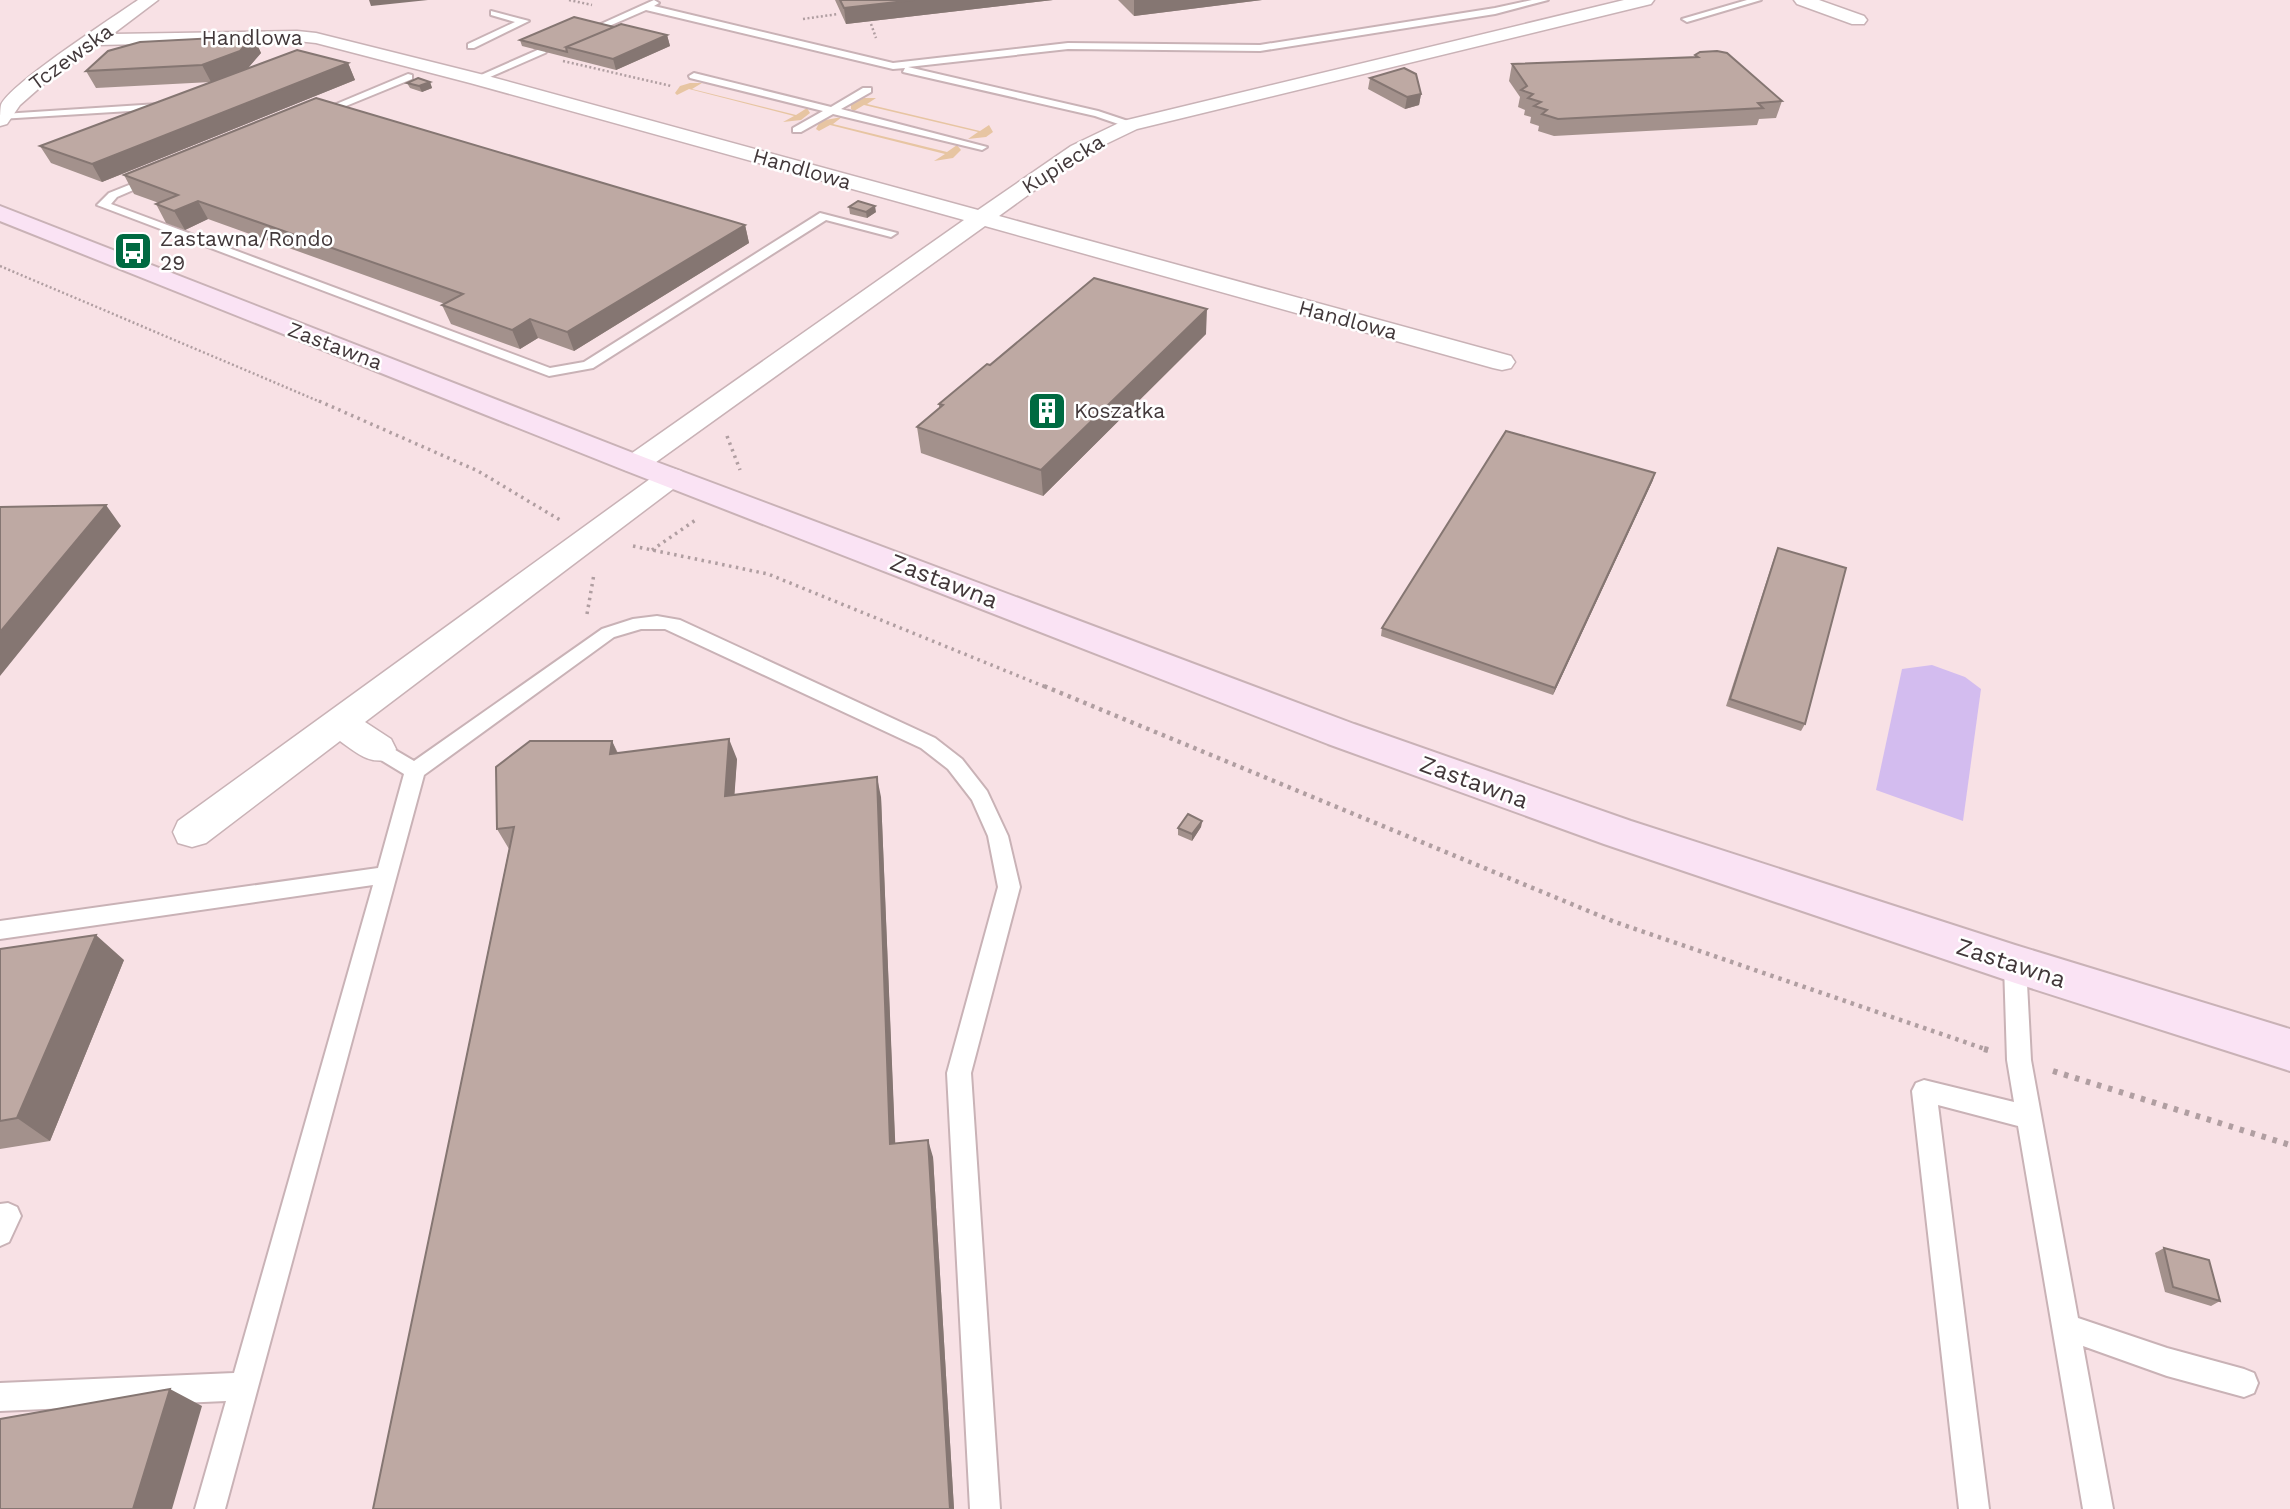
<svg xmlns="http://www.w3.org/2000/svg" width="2290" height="1509" font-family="'Work Sans',sans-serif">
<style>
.green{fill:#e7c5a2}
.water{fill:#d3bcef}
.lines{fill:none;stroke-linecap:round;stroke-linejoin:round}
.service-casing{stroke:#c9b2b6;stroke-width:4}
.minor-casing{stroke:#c9b2b6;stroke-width:3}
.secondary-casing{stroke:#c9b2b6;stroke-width:4}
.path-far3{stroke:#b09ea1;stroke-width:2.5;stroke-dasharray:2 2.5;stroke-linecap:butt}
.path-far2{stroke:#b09ea1;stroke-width:3.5;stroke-dasharray:2.5 4.5;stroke-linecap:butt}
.path-far1{stroke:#b09ea1;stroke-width:4.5;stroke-dasharray:3.5 5;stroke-linecap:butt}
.path{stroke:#b09ea1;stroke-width:6;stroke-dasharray:4.5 7;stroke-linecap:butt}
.service{fill:#fff;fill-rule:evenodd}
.minor{fill:#fff;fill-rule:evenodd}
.secondary{fill:#fae3f4;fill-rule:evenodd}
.wall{fill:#a3918c}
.shaded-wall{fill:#857672}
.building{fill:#bea9a3;stroke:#857672;stroke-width:2}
.labels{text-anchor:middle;stroke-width:5;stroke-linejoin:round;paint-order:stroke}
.far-street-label{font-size:21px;fill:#42383a;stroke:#fff}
.far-poi-label{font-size:21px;fill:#42383a;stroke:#fff;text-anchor:start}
.street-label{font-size:24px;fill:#42383a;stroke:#fff}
</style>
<rect width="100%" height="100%" fill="#f8e1e5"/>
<!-- green -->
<path class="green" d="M690 83H702L692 89 796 115 807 108 810 113 801 120 783 122 794 116 689 89 677 95 675 93 680 86Z
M864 98H876L867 104 980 131 989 125 993 132 986 137 968 139 978 132 864 105 854 111 851 109V104Z
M842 117 833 124 947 152 957 145 961 150 953 158 934 161 945 154 830 125 819 131 816 129 820 121Z"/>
<!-- water -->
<path class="water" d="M1932 665 1965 677 1981 689 1963 821 1876 790 1902 669Z"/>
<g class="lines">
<defs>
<path id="service" d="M654 0 659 3 654 6 893 63 1068 43 1260 45 1495 8 1532 0H1548L1495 14 1260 51 1068 49 908 67 1098 111 1134 123 1135 125 1130 128 1095 116 903 72 905 68 893 69 646 10 600 30 592 28Z
M1747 0H1761L1687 22 1682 19Z
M491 11 529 21 474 48H468V44L515 22 491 15Z
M542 48 547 51 545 53 481 81 472 79Z
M694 73 831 107 863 88H871V92L841 109 987 147 982 150 833 114 801 132H793V128L823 111 690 78 689 76Z
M408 74 412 75V79L319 117 310 115Z
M158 104 162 105V109L0 119V115L3 114Z
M149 177 159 179 117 197 111 204 550 368 584 362 820 213 897 233 891 237 826 220 593 368 549 376 97 205 109 193Z
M657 616 680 620 935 738 962 759 987 791 1008 836 1020 887 971 1073 1000 1509H970L947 1073 998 887 988 836 972 800 948 769 921 748 665 629H641L614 637 424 775 225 1509H195L226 1401 0 1411V1383L234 1373 373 885 0 939V921L378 868 404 774 371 754 368 749 371 744H385L414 761 602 629 633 619Z
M2015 955 2023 957 2026 964 2031 1060 2078 1318 2167 1348 2244 1369 2254 1373 2258 1383 2254 1393 2244 1397 2167 1376 2083 1346 2113 1509H2083L2018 1126 1938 1105 1989 1509H1959L1912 1091 1916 1083 1924 1080 2014 1102 2007 1060 2004 964 2007 957Z
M8 1203 17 1207 21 1216 9 1242 0 1246V1204Z"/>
<path id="minor" d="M138 0H158L113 34 297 31 316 33 484 75 978 210 1071 146 1123 121 1624 0H1654L1651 4 1137 129 1085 154 999 216 1511 356 1515 362 1511 368 1502 370 1493 368 985 226 645 470 635 473 625 470 620 464 625 458 964 220 470 83 316 43 297 41 97 45 45 83 20 105 7 124 0 126C0 120 0 110 1 105 8 85 115 16 138 0Z
M1794 0H1819L1864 16 1867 20 1864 24H1852L1797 4Z
M671 468 681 471 686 477 681 483 365 722 391 739 396 749 391 759C369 765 357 753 340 741L206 843 192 847 178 843 173 832 178 821 661 471Z"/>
<path id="secondary" d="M0 206 646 458 1354 724 1631 821 2015 945 2290 1029V1071L2015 983 1604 844 1328 744 624 470 0 221Z"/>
</defs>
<!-- service casing -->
<use href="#service" class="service-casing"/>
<!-- minor casing -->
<use href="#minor" class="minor-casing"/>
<!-- secondary casing -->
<use href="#secondary" class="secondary-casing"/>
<!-- path-far3 -->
<path class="path-far3" d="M569 0 592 5
M803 19 838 14
M871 24 876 38
M563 61 671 86
M0 266 323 403"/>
<!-- path-far2 -->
<path class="path-far2" d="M319 401 478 471 560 520
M727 436 740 470
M633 546 768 574 1048 688
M652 550 697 519
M587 614 594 574"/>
<!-- path-far1 -->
<path class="path-far1" d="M1044 686 1615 922 1988 1050"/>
<!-- path -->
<path class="path" d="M1984 1049 1988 1050
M2053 1071 2290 1145"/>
<!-- service -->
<use href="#service" class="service"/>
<!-- minor -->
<use href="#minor" class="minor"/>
<!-- secondary -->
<use href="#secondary" class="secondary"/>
</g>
<!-- wall -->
<path class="wall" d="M835 0H1053L846 24Z
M1118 0H1262L1134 16Z
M614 27 667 35 670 46 616 70 522 46 520 40Z
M253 36 261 53 248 68 211 82 96 88 86 71Z
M1695 55 1782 101 1776 118 1759 119 1757 125 1554 136 1538 131 1539 126 1530 123 1531 117 1524 115 1525 110 1518 107 1520 97 1509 81 1512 64 1695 57Z
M348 63 355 80 102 182 51 163 40 146Z
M1370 78 1421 94 1419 105 1405 109 1368 89Z
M430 82 432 88 422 92 410 88 407 83Z
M124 175 745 225 749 243 574 351 538 338 520 349 451 324 442 305 445 304 208 219 185 230 166 223 156 204 159 203 134 194Z
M849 207 876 212 867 218 850 214Z
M1206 334 1043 496 921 453 917 427 939 408V404L990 365Z
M1653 480 1553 695 1381 636 1382 628Z
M1778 548 1805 724 1801 731 1726 706 1775 555Z
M612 741 618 753 737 759 734 795 881 797 895 1144 933 1157 954 1509H373L509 849 497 829Z
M1202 821 1201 827 1192 841 1178 835V828Z
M0 949 124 960 50 1141 0 1149Z
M2164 1248 2220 1301 2211 1306 2165 1292 2155 1253Z"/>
<!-- shaded-wall -->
<path class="shaded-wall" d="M369 0H428L371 6Z
M914 0H1053L846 24 844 8Z
M1134 0H1262L1134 16Z
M667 35 670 46 616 70 613 59Z
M253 36 261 53 248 68 211 82 202 65Z
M348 63 355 80 102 182 92 164Z
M430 82 432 88 422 92 419 86Z
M1421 94 1419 105 1405 109 1407 97Z
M198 201 208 219 185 230 174 211Z
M875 206 876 212 867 218 866 212Z
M745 225 749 243 574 351 567 332Z
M1207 309 1206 334 1043 496 1041 470Z
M530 319 538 338 520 349 512 330Z
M1655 473 1653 480 1553 695 1555 688Z
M106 505 121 526 0 676V632Z
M729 739 737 759 733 816 725 796Z
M612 741 621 762 610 754Z
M877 777 881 797 896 1161 890 1144Z
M1202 821 1201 827 1192 841V834Z
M96 935 124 960 50 1141 17 1118Z
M928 1140 933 1157 954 1509H950Z
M170 1389 202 1406 172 1509H133Z"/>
<!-- building -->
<path class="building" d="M840 0H914L844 8Z
M574 17 614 27 566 47 567 52 520 40Z
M621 24 667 35 613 59 566 47Z
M253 36 240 51 202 65 86 71 108 51 140 42Z
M297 50 348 63 92 164 40 146Z
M1717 51 1727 53 1782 101 1758 103 1763 108 1558 119 1542 114 1547 110 1534 106 1541 102 1528 98 1533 94 1521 90 1527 86 1512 64 1698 57 1695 55 1700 52Z
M1404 68 1416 74 1421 94 1407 97 1370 78Z
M418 78 430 82 419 86 407 83Z
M316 98 745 225 567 332 530 319 512 330 442 305 463 294 198 201 174 211 156 204 178 195 124 175Z
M858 201 875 206 866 212 849 207Z
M1094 278 1207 309 1041 470 917 427 943 405 939 404 987 364 990 365Z
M1506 431 1655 473 1555 688 1382 628Z
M106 505 0 632V507Z
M1778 548 1846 568 1805 724 1730 699Z
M729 739 725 796 877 777 890 1144 928 1140 950 1509H373L514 827 497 829 496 767 530 741H612L610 754Z
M1188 814 1202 821 1192 834 1178 828Z
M96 935 17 1118 0 1121V949Z
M2164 1248 2209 1260 2220 1301 2173 1287Z
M170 1389 133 1509H0V1419Z"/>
<!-- icons -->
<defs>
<symbol id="bus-square" viewBox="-11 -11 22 22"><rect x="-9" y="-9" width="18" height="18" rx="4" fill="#006a41" stroke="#fff"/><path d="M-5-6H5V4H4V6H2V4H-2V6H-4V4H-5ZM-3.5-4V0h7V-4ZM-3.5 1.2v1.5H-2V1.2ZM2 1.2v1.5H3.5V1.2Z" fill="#fff"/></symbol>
<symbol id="building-square" viewBox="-11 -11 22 22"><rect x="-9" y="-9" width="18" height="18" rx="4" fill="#006a41" stroke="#fff"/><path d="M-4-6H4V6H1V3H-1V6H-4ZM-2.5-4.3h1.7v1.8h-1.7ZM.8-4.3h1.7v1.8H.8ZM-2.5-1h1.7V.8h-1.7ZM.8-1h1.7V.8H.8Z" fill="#fff"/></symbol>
</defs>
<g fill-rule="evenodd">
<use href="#bus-square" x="111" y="229" width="44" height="44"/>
<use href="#building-square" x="1025" y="389" width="44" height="44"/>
</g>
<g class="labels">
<!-- far-street labels -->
<g class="far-street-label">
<text x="252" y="45">Handlowa</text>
<text transform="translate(71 57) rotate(-36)" y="7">Tczewska</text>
<text transform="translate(1063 164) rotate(-32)" y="7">Kupiecka</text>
<text transform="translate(802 169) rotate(16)" y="7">Handlowa</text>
<text transform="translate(1348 320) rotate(15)" y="7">Handlowa</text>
<text transform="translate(335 346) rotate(21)" y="7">Zastawna</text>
</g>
<!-- far-poi labels -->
<g class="far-poi-label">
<text x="160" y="246">Zastawna/Rondo<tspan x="160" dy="24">29</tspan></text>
<text x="1074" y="418">Koszałka</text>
</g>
<!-- street labels -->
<g class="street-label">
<text transform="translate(944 581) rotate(21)" y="8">Zastawna</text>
<text transform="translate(1474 782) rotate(20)" y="8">Zastawna</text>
<text transform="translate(2011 963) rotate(18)" y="8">Zastawna</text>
</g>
</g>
</svg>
